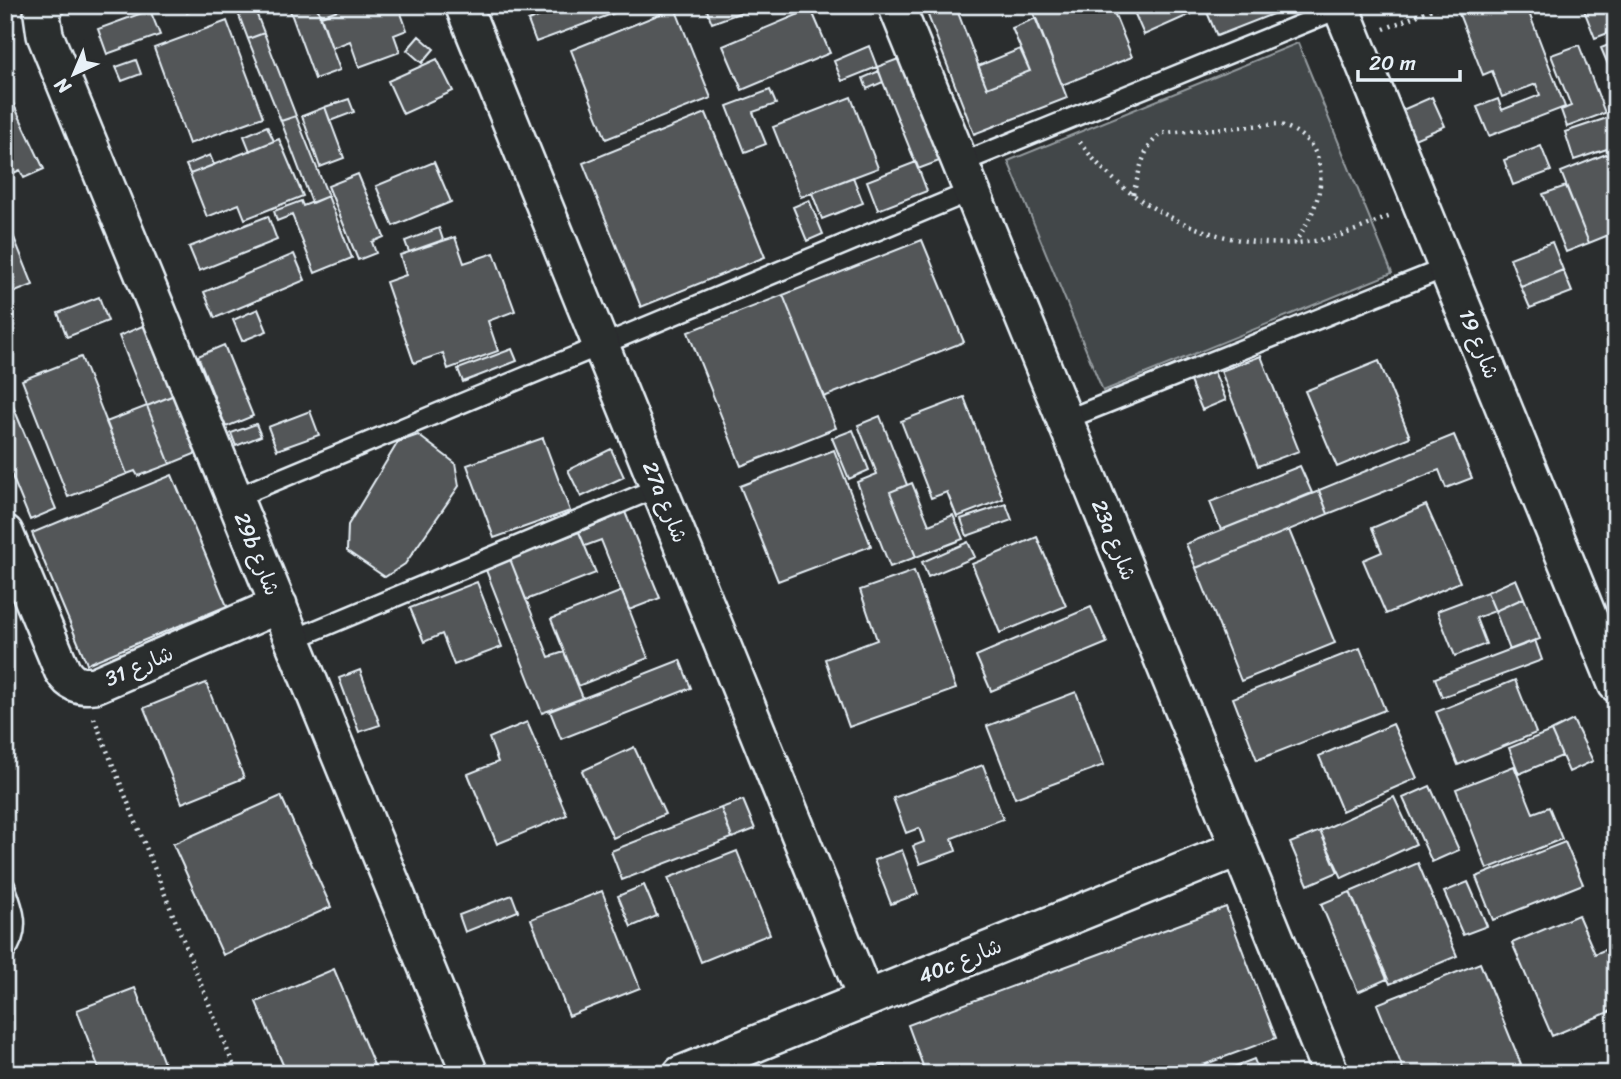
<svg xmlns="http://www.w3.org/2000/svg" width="1621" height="1079" font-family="Sriracha,'Playpen Sans Arabic',sans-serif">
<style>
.green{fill:#424648;stroke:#959ca0;stroke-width:2}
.building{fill:#535759;stroke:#e8f1f8;stroke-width:2}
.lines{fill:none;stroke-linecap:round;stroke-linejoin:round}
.service-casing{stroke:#e8f1f8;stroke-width:23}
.minor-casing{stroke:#e8f1f8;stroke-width:40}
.path{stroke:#e8f1f8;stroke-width:4.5;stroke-dasharray:2 5;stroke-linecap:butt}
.service{stroke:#2a2d2e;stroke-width:18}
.minor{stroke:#2a2d2e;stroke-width:35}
.labels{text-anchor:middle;stroke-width:6;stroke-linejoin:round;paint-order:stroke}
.street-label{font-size:21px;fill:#e8f1f8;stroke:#2a2d2e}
</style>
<rect width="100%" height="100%" fill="#2a2d2e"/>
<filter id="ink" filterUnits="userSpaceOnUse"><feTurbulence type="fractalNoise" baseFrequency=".0143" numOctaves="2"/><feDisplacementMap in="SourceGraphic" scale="14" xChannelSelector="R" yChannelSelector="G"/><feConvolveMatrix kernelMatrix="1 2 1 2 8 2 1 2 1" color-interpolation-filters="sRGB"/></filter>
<g filter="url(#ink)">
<!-- green -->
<path class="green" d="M1298 43 1392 273 1103 391 1008 161Z"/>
<!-- building -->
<path class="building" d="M184 5H205L187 13Z
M235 5H253L264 33 248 39Z
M288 5H316L340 70 315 79Z
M316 5H349V6L321 16Z
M398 5 407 30 394 35 400 52 359 67 350 41 332 48 321 16 351 5Z
M551 5H621L623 10 536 42 528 21 553 11Z
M658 5H681L661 14Z
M705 5H761L712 23Z
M924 5H955L987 88 1030 71 1012 28 1036 18 1067 98 974 134Z
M1030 5H1111L1132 57 1062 85Z
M1131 5H1187L1191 14 1144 35Z
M1204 5H1275L1278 12 1217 36Z
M1482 5H1526L1565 107 1489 136 1477 107 1498 99 1502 110 1540 95 1536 84 1502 97 1492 71 1483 75 1459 14Z
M1582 5H1616V30L1595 38Z
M675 8 711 98 606 139 571 50Z
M811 9 830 53 742 90 723 46Z
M150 10 160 35 107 54 98 29Z
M227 21 263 117 189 144 154 48Z
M264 33 296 116 281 121 248 39Z
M419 36 434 49 422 63 407 50Z
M1616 42V83L1601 48Z
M1579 45 1605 113 1567 127 1561 110 1571 106 1551 55Z
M869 46 877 67 842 81 834 61Z
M1020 49 1030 71 987 88 978 66Z
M901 58 942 160 918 169 877 67Z
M437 59 453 91 403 114 388 81Z
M136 60 141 74 122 81 116 67Z
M879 71 883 82 867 89 863 78Z
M5 86 44 169 24 178 20 170 5 177Z
M770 90 776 104 753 112 766 144 745 152 727 106Z
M851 97 878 168 801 197 773 127Z
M1432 97 1445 126 1412 140 1400 111Z
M349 99 354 112 330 121 325 107Z
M325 107 344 158 320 167 302 116Z
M706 113 765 257 641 307 583 163Z
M296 116 328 196 312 203 281 121Z
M1613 116 1616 124V146L1574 160 1565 132Z
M267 126 274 141 250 151 244 136Z
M279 139 303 196 245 219 239 204 207 217 190 174Z
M1541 146 1551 171 1513 185 1504 160Z
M1611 152 1616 164V232L1589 243 1561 172Z
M210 155 214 165 190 174 186 165Z
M434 162 451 202 393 226 376 186Z
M916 162 927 191 878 210 867 181Z
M358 174 384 237 372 242 376 253 358 260 328 186Z
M853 177 863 203 822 219 812 193Z
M1566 186 1589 243 1566 252 1543 194Z
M328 196 352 258 315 273 292 215 277 221 274 211 301 201 303 206Z
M809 200 823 234 807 241 793 207Z
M268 216 277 240 199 271 189 247Z
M439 228 443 240 409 252 405 241Z
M11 230 33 285 5 296V232Z
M455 237 464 263 494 253 515 311 488 321 498 351 448 369 443 353 414 363 386 282 406 275 400 255Z
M922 240 964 342 824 397 783 295Z
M1552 242 1563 270 1521 287 1510 258Z
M294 254 305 280 215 318 204 292Z
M1563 270 1572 292 1530 308 1521 287Z
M783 295 836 428 741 466 688 332Z
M99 297 108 321 67 337 58 313Z
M258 309 267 331 242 341 233 320Z
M147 324 174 395 147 406 119 336Z
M224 345 253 416 226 427 198 356Z
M512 349 517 361 463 382 458 369Z
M1261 356 1299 451 1258 466 1221 371Z
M81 357 127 474 68 497 22 380Z
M1379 361 1410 437 1337 467 1305 391Z
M1213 369 1226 400 1202 410 1189 379Z
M5 387 56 509 30 520 5 459Z
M174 395 197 453 170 464 147 406Z
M964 397 1003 499 957 517 947 492 931 498 901 421Z
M147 406 170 464 138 476 135 471 127 474 106 422Z
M310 411 319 435 277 450 268 427Z
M880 416 907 485 890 492 916 557 890 567 857 482 877 474 858 425Z
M256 424 261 436 236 446 231 433Z
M853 430 869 470 849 479 832 438Z
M418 435 455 463 459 486 405 564 385 577 347 551 348 525 398 442Z
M1454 435 1472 478 1446 488 1439 470 1328 514 1319 490Z
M543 438 570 511 494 538 467 465Z
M611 449 624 477 581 497 568 470Z
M834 450 871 546 778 581 740 486Z
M1300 466 1312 493 1221 530 1210 502Z
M172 475 227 606 87 664 32 533Z
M912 483 929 525 953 515 963 539 916 557 890 492Z
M1319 491 1328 514 1196 568 1186 544Z
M1006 504 1012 520 967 536 961 519Z
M1426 505 1460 582 1386 614 1363 560 1382 552 1372 528Z
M625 512 660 598 629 610 601 540 585 546 579 532Z
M1289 530 1335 643 1241 681 1196 568Z
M579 532 596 573 526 600 510 559Z
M1037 537 1066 606 1000 633 972 564Z
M968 542 975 557 928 577 922 562Z
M510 559 549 657 564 652 583 698 542 713 486 570Z
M914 571 956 689 849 727 825 659 877 640 860 590Z
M1516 579 1524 598 1495 611 1487 592Z
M477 582 502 647 454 665 442 634 424 642 410 608Z
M622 591 648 658 578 686 551 619Z
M1487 592 1495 611 1476 618 1486 644 1455 656 1437 611Z
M1524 598 1540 639 1510 650 1495 611Z
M1091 607 1107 643 991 691 976 656Z
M1535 640 1542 660 1442 697 1435 678Z
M1360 648 1385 710 1257 760 1233 698Z
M680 660 691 688 561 739 550 711Z
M360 670 380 725 359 732 339 678Z
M1515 680 1536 733 1458 765 1436 712Z
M206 683 244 778 182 803 144 708Z
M1076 692 1104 765 1015 798 987 726Z
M1573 720 1593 761 1569 772 1551 731Z
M527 722 567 815 497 844 468 774 498 762 489 738Z
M1393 724 1417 778 1342 811 1319 756Z
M1551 731 1562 756 1519 774 1509 748Z
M634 747 665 814 613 838 582 771Z
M983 765 1003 819 952 838 956 851 920 864 913 846 924 842 919 828 906 833 893 798Z
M1514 766 1533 813 1549 807 1562 839 1487 869 1456 789Z
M1430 786 1459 850 1432 862 1403 798Z
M281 796 331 907 223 955 173 844Z
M1394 797 1416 844 1342 878 1320 831Z
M743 800 755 829 732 838 721 808Z
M721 808 732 838 622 880 611 851Z
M1320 831 1338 872 1308 885 1290 843Z
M1565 842 1583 884 1493 920 1476 877Z
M902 850 918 894 891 904 874 860Z
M737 851 770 934 701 962 668 878Z
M1418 863 1457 956 1390 984 1350 892Z
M1468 882 1487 926 1463 935 1444 892Z
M644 885 657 916 631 927 618 896Z
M602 891 640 988 569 1016 531 919Z
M1350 892 1387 979 1358 992 1321 904Z
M512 895 518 911 465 932 459 915Z
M1226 907 1276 1038 1179 1074H926L908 1025Z
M1578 915 1595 954 1616 945V1009L1552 1036 1512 943Z
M1480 963 1521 1064 1496 1074H1405L1377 1004Z
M334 969 376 1070 366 1074H287L256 1002Z
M135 988 168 1074H101L77 1010Z
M1254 1059 1260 1074H1215Z
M885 1065 889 1074H862Z"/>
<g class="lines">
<defs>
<path id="service" d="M961 163 1341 8
M1065 420 1448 267
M234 498 972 191
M292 640 659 487
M5 886C14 909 22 930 5 952"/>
<path id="minor" d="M46 5 42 14 45 35 470 1074
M463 5 866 999
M896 5 1331 1074
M1340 5 1616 684
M5 533 62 670C70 684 79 687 95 685L279 605
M681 1074 1239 848"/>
</defs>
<!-- service casing -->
<use href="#service" class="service-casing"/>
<!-- minor casing -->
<use href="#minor" class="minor-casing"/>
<!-- path -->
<path class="path" d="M1384 29 1442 5
M1080 142C1133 216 1236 258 1325 239 1347 235 1370 224 1391 216
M1133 194C1140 172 1142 146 1163 133L1278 124C1339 143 1325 203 1294 243
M94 718 237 1074"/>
<!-- service -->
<use href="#service" class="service"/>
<!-- minor -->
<use href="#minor" class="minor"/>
</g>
</g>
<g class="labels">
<!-- street labels -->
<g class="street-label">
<text transform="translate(1479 344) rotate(68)" y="7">شارع 19</text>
<text transform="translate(665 502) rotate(68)" y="7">27a شارع</text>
<text transform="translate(1114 540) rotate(68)" y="7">23a شارع</text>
<text transform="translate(257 554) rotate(68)" y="7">29b شارع</text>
<text transform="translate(139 666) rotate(-23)" y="7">شارع 31</text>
<text transform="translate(960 961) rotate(-22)" y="7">40c شارع</text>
</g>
</g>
<!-- margin -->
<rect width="1621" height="1079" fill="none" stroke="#2a2d2e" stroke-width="28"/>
<rect x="14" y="14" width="1593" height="1051" fill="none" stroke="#e8f1f8" stroke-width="2.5" filter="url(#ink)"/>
<!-- north arrow -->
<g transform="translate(74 74) rotate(224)" stroke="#2a2d2e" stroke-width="5" paint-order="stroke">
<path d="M0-5L12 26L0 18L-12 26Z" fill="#e8f1f8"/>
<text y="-10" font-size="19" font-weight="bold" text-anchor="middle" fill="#e8f1f8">N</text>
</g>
<!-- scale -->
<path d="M1358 70v10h102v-10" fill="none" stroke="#e8f1f8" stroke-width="3.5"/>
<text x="1369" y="70" font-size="21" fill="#e8f1f8" stroke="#2a2d2e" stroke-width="5" paint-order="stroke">20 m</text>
</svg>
